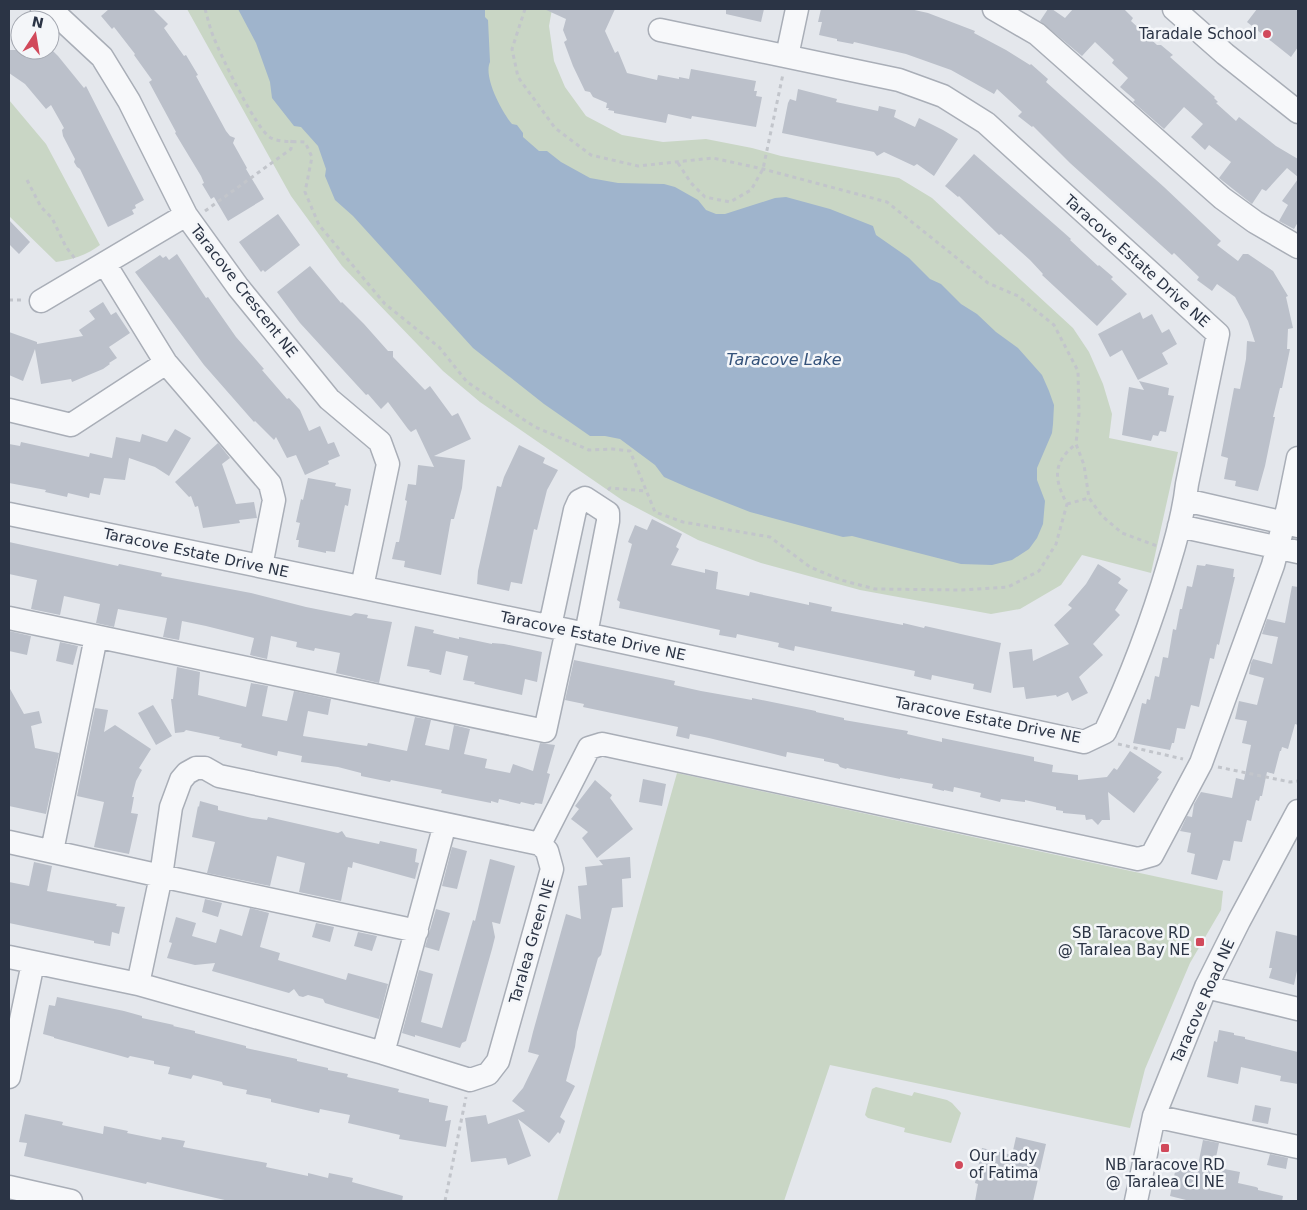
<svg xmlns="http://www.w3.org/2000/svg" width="1307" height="1210" font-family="'DejaVu Sans',sans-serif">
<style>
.green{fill:#c9d6c5}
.water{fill:#9fb4cc}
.building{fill:#bbc0ca}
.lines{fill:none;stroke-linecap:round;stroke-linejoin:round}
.minor-casing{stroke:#a9aeb7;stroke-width:25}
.path{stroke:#c2c5cb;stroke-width:3;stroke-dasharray:4 4;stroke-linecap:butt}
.minor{stroke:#f7f8fa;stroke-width:22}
.poi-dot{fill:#d1495b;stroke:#f4f6f9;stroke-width:2}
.labels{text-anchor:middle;stroke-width:5;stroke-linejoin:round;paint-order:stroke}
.poi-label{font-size:15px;fill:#2b3445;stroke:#f4f6f9;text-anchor:end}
.street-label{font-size:15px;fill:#2b3445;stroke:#f4f6f9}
.water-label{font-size:16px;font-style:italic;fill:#34527a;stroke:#f4f6f9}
</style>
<rect width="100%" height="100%" fill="#e4e7ec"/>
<!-- green -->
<path class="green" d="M187 9H552L549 26 554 61 565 87 586 116 622 135 663 142 706 139 752 148 781 156 899 178 932 198 1073 328 1089 352 1103 384 1112 414 1109 438 1178 452 1151 573 1082 555 1061 585 1020 609 991 614 860 590 761 563 698 540 622 500 480 402 443 371 342 266 291 196Z
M9 100 46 144 100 245C87 255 72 260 56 262L9 216Z
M677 773 1223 891 1221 910 1190 963 1145 1069 1130 1128 830 1065 784 1201H557Z
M876 1087 912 1096 914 1092 947 1100 952 1103 961 1113 951 1143 904 1132 905 1128 868 1118 865 1115 872 1089Z"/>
<!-- water -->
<path class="water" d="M238 9H485V17L488 20 490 62C483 77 502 112 512 124L517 125 523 133V137L539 151H547L561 162 590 178 618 183 664 184 675 187 698 200 706 210 716 214H725L775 198 786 197 830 209 873 226 876 235 909 258 930 279 941 284 961 304 977 314 996 332 1018 348 1042 375 1049 391 1054 405 1053 424 1052 433 1037 468V480L1045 501 1043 524 1037 538 1029 549 1012 560 992 565 961 564 852 536 843 537 750 512 689 488 664 477 655 465 620 439 605 436H590L544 404 473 348 353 216 335 200 325 176 326 169 318 146 301 127 294 126 272 98 270 82 256 43Z"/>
<!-- building -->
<path class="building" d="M109 9H153L168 24 164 28 184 56 186 55 198 75 196 76 226 131 230 136 235 138 233 143 247 168 246 169 264 199 228 221 214 197 211 199 202 184 204 183 201 176 175 133 176 132 149 82 152 80 134 55 135 54 114 27 112 29 101 16Z
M544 9H615L605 31 615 53 618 51 627 73 657 80 658 75 679 79V77L689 79 691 69 756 81 754 91H757L756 96 762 97 756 127 692 116 691 119 668 114 666 123 614 113V111L608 110 609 108H606L607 103 593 97 590 92 585 91 573 66 564 42 567 40 563 30 566 19Z
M726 9H764L761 22 726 14Z
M821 9H910L928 13 975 31 974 33 1006 50 1030 65 1031 64 1048 79 1046 82 1164 187 1221 241 1217 245 1238 261 1243 254H1248L1273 271 1288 296 1286 297 1293 328 1288 329 1287 349H1290L1282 388H1280L1273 417H1275L1265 466 1258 491 1235 486 1236 481 1224 479 1228 458 1221 456 1234 388 1240 389 1246 359 1247 341 1255 342 1248 321 1235 297 1217 284 1212 291 1197 280 1199 277 1174 253 1172 255 1070 163 1033 126 1032 127 1018 116 1022 112 997 89 994 94 951 70 906 54 854 42 853 44 837 41V39L819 35 822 22H818Z
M1048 9H1052L1065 18 1073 9H1124L1133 18 1131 21 1157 45H1161L1173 55 1170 57 1215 97 1214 98 1218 102 1216 103 1236 121 1239 117 1276 146 1298 159V177L1287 168 1266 191 1262 189 1252 204 1219 178 1231 162 1209 145 1205 150 1191 137 1203 124 1184 107 1164 129 1133 102 1135 100 1120 87 1128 78 1112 63 1114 60 1095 42 1082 56 1040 21Z
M1257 9H1298V47L1291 57 1247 22Z
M9 50H52L58 56 84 88 86 86 144 200 135 205 136 208 132 210 134 214 108 227 80 169 77 167 74 162 75 159 63 136 62 130 64 128 51 105 46 109 25 84 9 73Z
M798 89 837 99 836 102 878 111 879 106 896 110 894 117 915 127 919 118 943 130 958 139 934 176 917 164 914 166 884 152 877 156 874 152 782 133 788 103 790 99 796 101Z
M974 154 1062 231 1071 239 1070 240 1098 266 1099 265 1113 277 1111 279 1127 294 1097 326 1042 275 1043 274 1030 260 1001 234 999 235 959 196 958 197 945 186Z
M1298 179V222L1294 229 1279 221 1288 205 1282 201Z
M278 214 300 245 265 272 263 270 261 272 239 242Z
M9 220 30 242 19 254 9 244Z
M177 254 206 298 208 297 236 337 264 369 262 370 287 399 289 398 300 410 309 431 320 426 328 444 334 442 340 456 328 461 329 464 305 475 296 455 287 458 276 437 274 440 255 421 254 422 204 365 135 272 160 255 163 258 166 256 169 260Z
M310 266 341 303 342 302 364 324 388 351H393V357L425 390 430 386 452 416 458 413 471 439 434 456 465 460 462 488 454 519H451L441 575 404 567 405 561 392 559 396 542H399L407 501 405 500 408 484 416 485 418 465 434 467 416 429 411 432 408 429 388 402 381 409 368 394 366 395 300 323 277 292Z
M103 302 111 315 116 312 130 333 109 347 117 358 109 363 110 364 103 369 72 382 71 379 41 384 35 349 23 381 9 375V332L37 342V344L83 336 79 330 95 319 89 311Z
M1140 312 1143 319 1152 314 1162 333 1169 329 1177 344 1162 353 1168 364 1138 380 1122 350 1110 357 1098 334Z
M1139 381 1169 388 1168 395 1174 396 1166 432 1160 431 1158 436 1153 435 1151 441 1122 435 1129 387 1144 390Z
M175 429 191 438 169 476 155 467 129 458 125 480 104 478 100 495 90 493 89 498 68 493 67 497 45 492 46 490 9 483V444L20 446 21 442 89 457 90 453 112 458 116 437 140 442 142 434 167 442Z
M218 443 230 458 222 464 236 504 254 502 257 518 239 520 240 523 203 528 198 506 195 507 191 496 189 497 175 482Z
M519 445 545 458 543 463 558 470 547 490 537 530 534 529 522 584 511 582 509 591 477 584 478 571 497 486 501 487 504 477Z
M308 478 336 483 335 486 351 489 348 506 345 505 335 552 326 551V553L298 547 299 540H296L300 523 296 522 301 499 303 500Z
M652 519 682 534 676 547 679 549 671 565 705 573V569L718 572 716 589 749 596 750 592 809 605V602L832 607 831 611 903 625V623L924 628 925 626 1001 643 991 693 973 689 974 684 932 675 931 680 914 676 915 671 795 646 794 651 778 647 779 643 737 634 736 638 719 635 720 630 619 608 620 602 617 600 632 544 628 542 635 525 647 530Z
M9 542 118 566 119 564 162 573 161 576 251 593 306 607 351 616 355 613 368 615 367 618 392 622 379 683 336 673 340 653 315 648 314 651 296 647 297 642 271 636 267 659 250 655 254 638 206 626 182 621 179 640 163 637 167 618 118 609 114 627 96 623 100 604 64 596 60 615 31 609 37 580 9 574Z
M1098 564 1119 577 1121 579 1118 583 1128 590 1115 610 1120 615 1093 644 1103 655 1079 677 1088 693 1072 701 1068 692 1057 697 1056 695 1026 699 1024 687 1013 688 1009 652 1032 649 1033 661 1069 644 1054 625 1072 608 1068 605 1086 584Z
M1206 564 1234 569 1233 577H1235L1219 645 1217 644 1214 659 1210 658 1199 707 1191 705 1185 729 1177 728 1174 743H1172L1170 750 1133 743 1142 703 1146 704 1147 699 1150 700 1155 676 1159 677 1163 657 1168 658 1173 629 1176 630 1180 609H1182L1187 586 1192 587 1197 565 1205 566Z
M1292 586 1298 587V725L1295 724 1288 749 1282 747 1281 751H1280L1274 774 1267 772 1262 796H1260L1259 801 1256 800 1251 821 1247 820 1242 842 1234 841 1230 861 1223 860 1217 880 1191 874 1195 854 1187 852 1191 833 1180 831 1187 816 1192 817 1194 804 1201 792 1232 798 1236 778 1244 780 1251 745 1242 743 1247 721 1235 719 1239 701 1257 705 1264 678 1249 674 1251 663 1253 659 1272 664 1278 637 1262 634 1267 619 1285 623Z
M415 626 434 630 433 633 459 639V637L492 644V643L504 644 542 652 537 682 525 679 522 695 474 684 475 682 463 680 468 656 446 651 441 675 429 672 430 670 407 666Z
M9 631 31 636 27 655 9 651Z
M60 642 78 646 73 665 56 661Z
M574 660 675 681 674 685 701 691 752 700V698L816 711V712L844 718V720L908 731 907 734 942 742V738L1034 757V761L1053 765 1052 772 1078 775V780L1107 777 1114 768 1117 770 1130 751 1162 772 1157 778 1159 779 1134 813 1108 792 1110 820H1102L1098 825 1092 819 1086 820 1085 815 1063 813V811L1056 810V807L1025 800V802L1001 799 1000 802 980 797 981 793 954 787 953 792 944 790V791L932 788 933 784 900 778V779L847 768 846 769 840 767 838 764 824 761V759L787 752 786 757 709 738 690 734 689 739 676 736 678 727 583 707 584 704 565 700Z
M177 667 200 672 198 695 246 707 251 683 268 686 262 716 287 721 294 691 331 699 328 715 308 711 303 736 367 746 368 743 407 751 415 717 431 720 425 745 449 750 454 725 470 729 464 754 487 759 485 768 510 773 513 764 533 771 540 743 555 745 547 773 550 774 542 804 535 803 534 805 521 802 520 804 499 799 498 803 491 801V803L441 793 442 790 391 780 390 782 361 776V773L338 767 301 762 302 756 278 751 277 756 241 747 242 744 219 739 220 737 186 730 184 732 175 733 171 699H173Z
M9 687 24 714 39 711 42 723 31 726 35 748 59 753 46 814 9 806Z
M153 705 172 736 156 745 138 713Z
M95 708 108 710 104 732 115 725 151 749 139 768 142 770 136 781 132 797H134L131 813 138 814 129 854 94 847 104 802 77 796Z
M643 779 666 784 662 806 639 802Z
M595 780 612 795 610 798 633 829 597 858 582 838 588 832 571 819 579 809 575 806Z
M200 801 218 806V810L252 818 267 820 268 817 338 833 342 831 346 837 379 844 380 841 417 849 415 862 419 863 415 879 353 862 352 868 348 867 341 901 299 892 305 863 277 856 270 886 207 873 215 842 192 837 198 806 199 807Z
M452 847 467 851 457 889 442 886Z
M630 857 631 878 622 879 623 907 612 908 601 955 598 958 577 1032 575 1047 566 1081 575 1086 560 1117 565 1121 560 1134 558 1132 549 1143 518 1119 531 1156 508 1165 506 1158 471 1162 465 1118 486 1115 488 1124 525 1111 512 1101 523 1088 539 1055 528 1052 533 1032 566 914 581 919 578 886 587 885 585 867 603 865 599 860Z
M490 859 515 866 500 924 492 922 495 937 492 949 466 1041 462 1043 460 1048 415 1035V1037L402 1033 419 970 433 974 421 1022 442 1028 473 920 475 921Z
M34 862 52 866 47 891 117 904 116 906 125 907 119 934 112 932 110 946 94 943V941L9 923V882L29 886Z
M205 899 222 903 218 917 202 912Z
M250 908 269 913 260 947 280 953 278 960 346 980 348 973 388 984 379 1019 338 1007 325 1003 323 999 308 995 303 997 299 996 294 989 289 993 212 971 215 963 195 965 167 958 172 943 169 942 176 917 196 923 192 936 216 943 220 929 242 936Z
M436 909 450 913 439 951 425 947Z
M316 923 334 927 330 942 312 937Z
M1276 931 1298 936V966L1294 985 1269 978 1272 968H1269Z
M358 932 377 936 372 951 354 946Z
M57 997 124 1011 142 1016V1018L174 1025 173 1026 195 1031V1033L246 1046V1048L297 1059V1061L328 1068V1070L348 1074 347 1077 399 1089 398 1092 429 1099V1102L448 1106 445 1121 451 1120 446 1147 399 1139 400 1135 348 1123 350 1115 320 1109 319 1113 271 1102V1099L246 1094 247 1090 223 1085 222 1082 193 1075 191 1079 168 1074 170 1067 154 1064V1061L130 1056 128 1058 121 1056 54 1038V1037L43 1034 49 1005 55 1006Z
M1219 1030 1234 1033V1035L1245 1037V1039L1298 1052V1084L1280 1081 1281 1076 1241 1067 1238 1084 1207 1077 1214 1041 1217 1042Z
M1255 1105 1271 1108 1268 1124 1252 1121Z
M25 1114 63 1122 62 1125 103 1134 104 1126 128 1131 127 1133 161 1140 162 1137 185 1141 183 1147 267 1163 266 1167 308 1176V1173L328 1178 329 1173 353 1178 352 1182 403 1196 402 1201H229L147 1182 146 1184 24 1156 27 1143 19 1142Z
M1016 1137 1046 1144 1033 1201H975L978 1184 975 1183 982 1148 1012 1155Z
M1203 1140 1219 1143 1214 1167 1240 1172 1238 1183 1256 1187 1258 1188V1190L1283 1196 1282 1201H1190L1170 1196 1177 1162 1198 1165Z
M1270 1154 1288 1158 1286 1169 1267 1165Z"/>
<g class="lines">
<defs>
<path id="minor" d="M42 9 59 17 102 57 129 101 186 215 238 287 329 399 380 442 388 464 362 587
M994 9 1037 34 1222 198 1255 222 1298 247
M1174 9 1225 54 1298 112
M787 56 797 9
M105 264 166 363 270 484 274 500 261 566
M41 301 186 215
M9 410 71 425 166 363
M1185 500 1298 526
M9 514 567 630 1084 742 1105 732C1131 677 1152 621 1169 563 1177 537 1184 511 1187 484L1218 334 986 123 943 96 899 80 660 30
M1179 526 1298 552
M9 618 545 731 567 630
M550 626 575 510 579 501 585 498 608 513V521L586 634
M196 768H205L219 776 540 844 547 851 552 869 498 1061 488 1074 470 1080 383 1053 138 984 161 876 171 807 181 780 187 773Z
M9 842 161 876 417 931
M540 844 589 748 602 744 1138 859 1152 855 1201 763 1273 565 1288 507 1298 458
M52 851 96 637
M9 957 138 984
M1206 987 1298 1009
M383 1053 445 824
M9 1077 33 963
M1154 1116 1298 1147
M9 1187 71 1201
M1136 1201 1154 1116 1206 987 1239 921 1298 811"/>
</defs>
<!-- minor casing -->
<use href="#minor" class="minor-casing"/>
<!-- path -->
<path class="path" d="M205 9C208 19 210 29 214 38 221 56 257 131 271 138 282 143 294 141 305 142L312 157 305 192 319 225 385 304 439 347 467 382 535 427 589 450 612 449 630 451 655 512 683 522 770 537 810 567 841 580 875 589 961 590 1008 587 1039 571 1056 544 1067 504C1054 479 1052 463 1076 444
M525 9 512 49 518 77 555 128 591 155 638 166 713 158 763 169 887 202 988 283 1018 296 1054 325 1078 371 1079 414 1076 444 1084 465 1089 498 1102 516 1122 533 1157 546
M678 163 691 183 705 197 730 202 751 190 763 169 783 74
M27 180 41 207 52 218 66 247 76 260
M205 211 291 149 292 140
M9 300H23
M608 490 610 488 646 491
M1067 504 1089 498
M1118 744 1183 759
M1218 767 1290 782 1298 781
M445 1201 466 1097"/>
<!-- minor -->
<use href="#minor" class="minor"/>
</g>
<!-- markers -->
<g class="poi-dot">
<circle cx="1267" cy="34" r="5"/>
<rect x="1195" y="937" width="10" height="10" rx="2.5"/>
<rect x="1160" y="1143" width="10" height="10" rx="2.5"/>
<circle cx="959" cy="1165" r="5"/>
</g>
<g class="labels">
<!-- poi labels -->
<g class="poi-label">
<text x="1257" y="39">Taradale School</text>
<text x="1190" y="938">SB Taracove RD<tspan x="1190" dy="17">@ Taralea Bay NE</tspan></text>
<text x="969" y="1161" text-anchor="start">Our Lady<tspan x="969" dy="17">of Fatima</tspan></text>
<text x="1165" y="1170" text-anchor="middle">NB Taracove RD<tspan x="1165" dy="17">@ Taralea CI NE</tspan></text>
</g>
<!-- street labels -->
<g class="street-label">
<text transform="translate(1137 261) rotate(42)" y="5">Taracove Estate Drive NE</text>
<text transform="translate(244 291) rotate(52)" y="5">Taracove Crescent NE</text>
<text transform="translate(196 553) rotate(12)" y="5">Taracove Estate Drive NE</text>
<text transform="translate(593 636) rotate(12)" y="5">Taracove Estate Drive NE</text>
<text transform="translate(988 720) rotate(11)" y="5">Taracove Estate Drive NE</text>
<text transform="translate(532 941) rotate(-74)" y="5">Taralea Green NE</text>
<text transform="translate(1203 1001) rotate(-66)" y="5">Taracove Road NE</text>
</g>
<!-- water labels -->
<g class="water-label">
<text x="784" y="365">Taracove Lake</text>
</g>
</g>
<!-- border -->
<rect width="1307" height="1210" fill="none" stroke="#2b3445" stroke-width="20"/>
<!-- north arrow -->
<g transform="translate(35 35) rotate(12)"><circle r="24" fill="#f4f6f9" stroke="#a4a8b1"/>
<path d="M0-4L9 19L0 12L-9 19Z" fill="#d1495b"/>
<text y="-8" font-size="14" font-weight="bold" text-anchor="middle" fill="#2b3445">N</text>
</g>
</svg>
